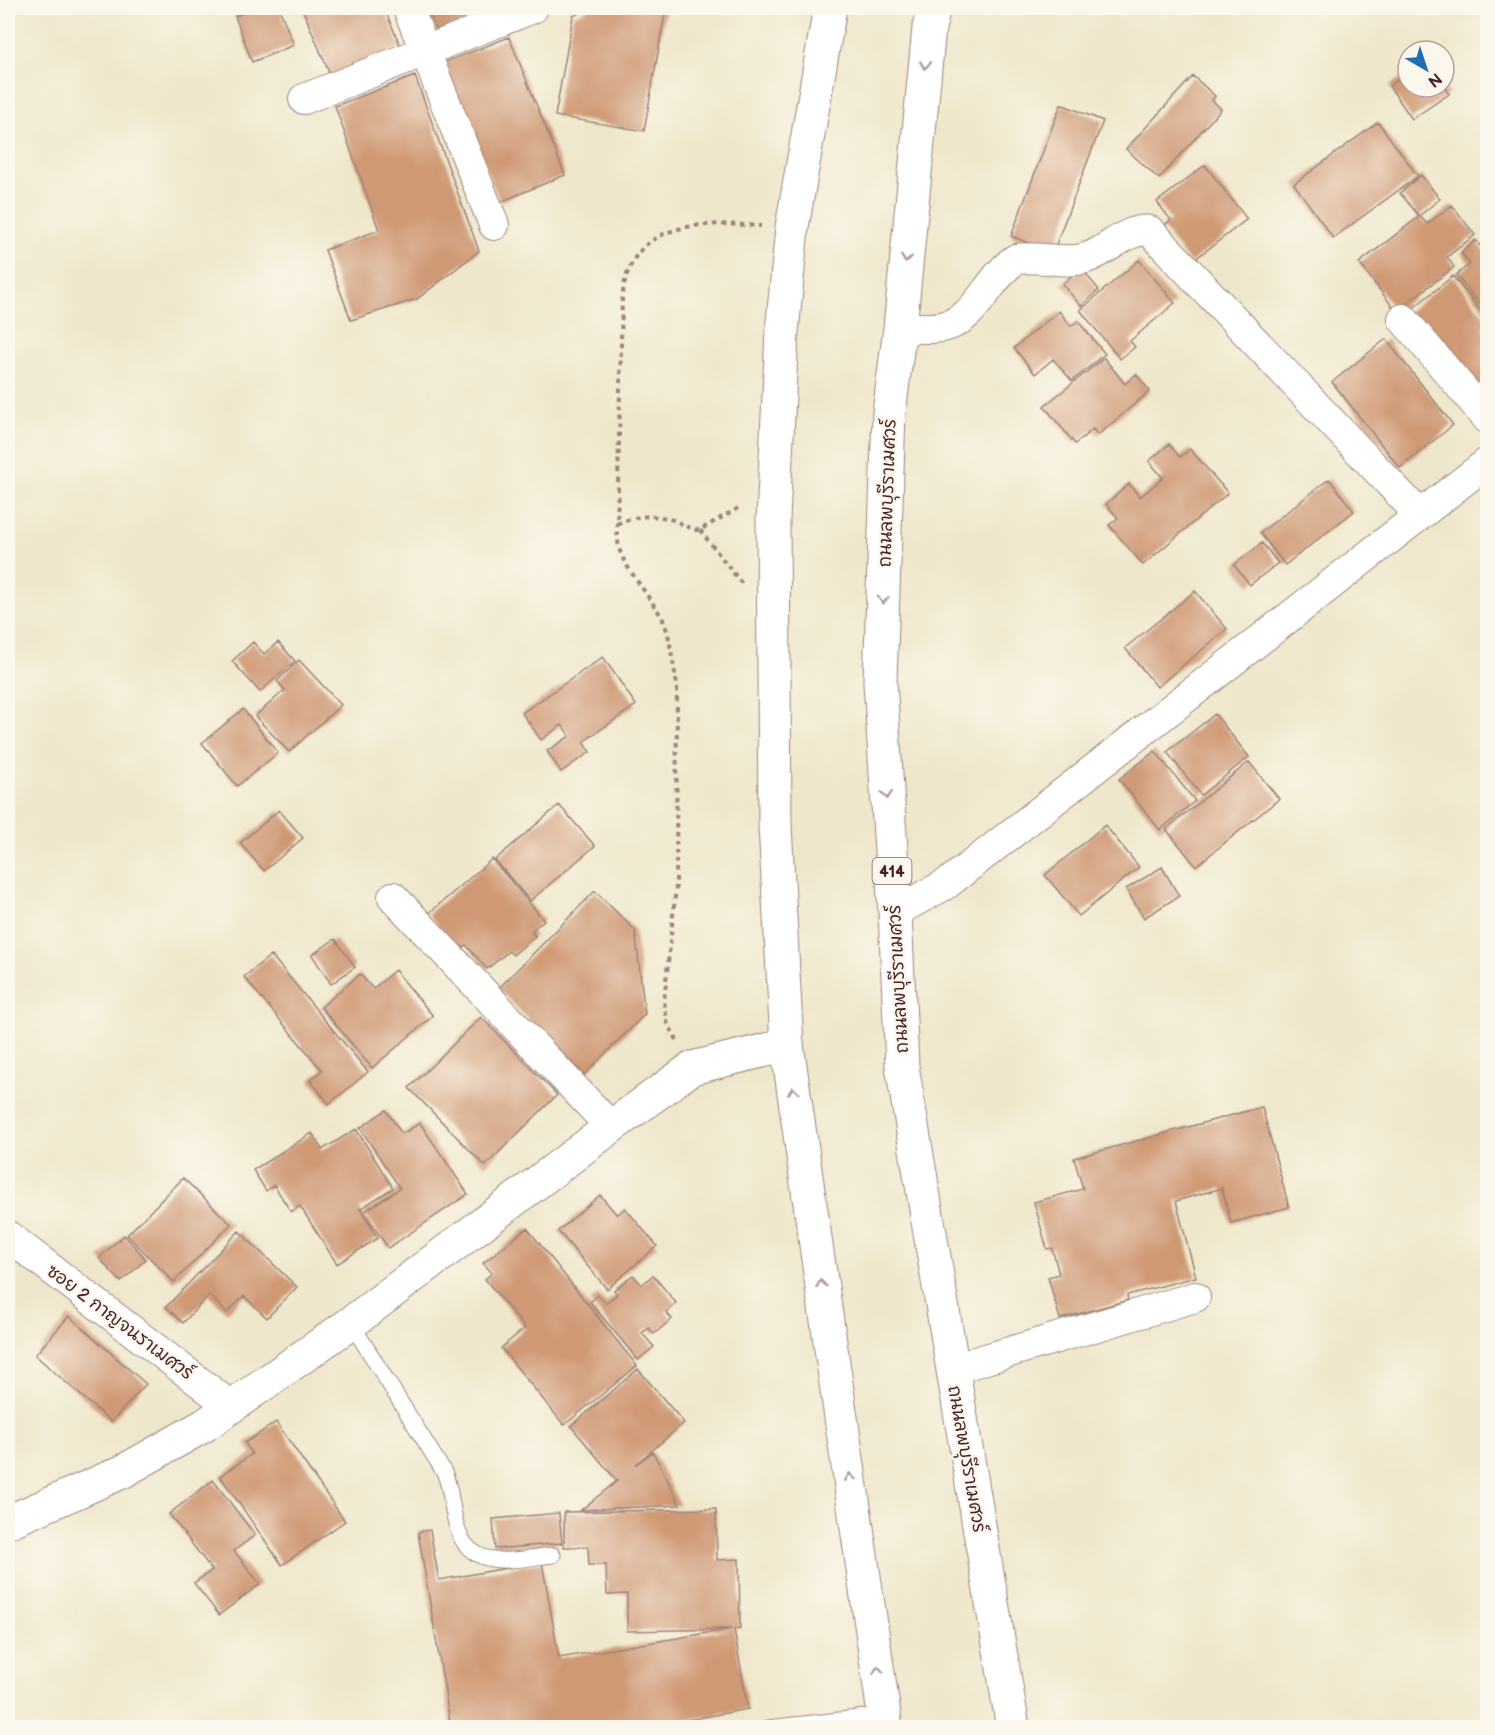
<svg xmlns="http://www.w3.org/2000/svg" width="1495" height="1735" font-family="'Balsamiq Sans','Playpen Sans Thai',sans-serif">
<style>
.building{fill:#cf9975}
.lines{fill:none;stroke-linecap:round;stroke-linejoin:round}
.lane-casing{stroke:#9c837b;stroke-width:17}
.street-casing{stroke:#9c837b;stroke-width:32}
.secondary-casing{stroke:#9c837b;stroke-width:35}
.primary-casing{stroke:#9c837b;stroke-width:35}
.path{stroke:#9c837b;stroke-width:4;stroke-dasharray:4.5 4.5;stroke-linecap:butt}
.lane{stroke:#fff;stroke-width:15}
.street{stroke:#fff;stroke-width:30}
.secondary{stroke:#fff;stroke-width:33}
.primary{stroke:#fff;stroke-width:33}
.oneway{stroke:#ae9aa0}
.labels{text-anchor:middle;stroke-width:5;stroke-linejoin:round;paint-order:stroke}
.shield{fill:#fbf7ec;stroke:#7f6065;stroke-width:1.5}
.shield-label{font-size:16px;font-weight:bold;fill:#4a1f2b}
.street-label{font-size:18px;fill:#4a1f2b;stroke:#fbf7ec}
</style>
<rect width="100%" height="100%" fill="#fbf7ec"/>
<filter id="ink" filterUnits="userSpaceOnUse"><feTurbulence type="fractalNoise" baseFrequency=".0167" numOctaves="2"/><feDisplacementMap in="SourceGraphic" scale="12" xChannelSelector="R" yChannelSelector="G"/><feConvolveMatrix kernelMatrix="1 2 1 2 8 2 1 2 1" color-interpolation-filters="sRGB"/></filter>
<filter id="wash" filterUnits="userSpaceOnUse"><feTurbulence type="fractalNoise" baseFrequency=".008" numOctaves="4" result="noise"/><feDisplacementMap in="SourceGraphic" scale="24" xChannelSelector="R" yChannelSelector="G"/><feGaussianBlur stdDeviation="1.35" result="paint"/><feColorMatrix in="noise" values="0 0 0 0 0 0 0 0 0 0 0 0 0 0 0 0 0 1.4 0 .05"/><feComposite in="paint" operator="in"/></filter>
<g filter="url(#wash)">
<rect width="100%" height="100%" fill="#efe7cb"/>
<g id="blocks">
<!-- building -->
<path class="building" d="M257 8H279L294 45 252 62 235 16Z
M302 8H384L401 47 331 77Z
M426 8H494L438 33Z
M590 8H666L644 131 555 116 573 16Z
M509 37 565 175 500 202 443 63Z
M1408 73V87H1444L1449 94 1412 119 1389 86Z
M415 76 479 251 417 299 351 320 325 250 379 230 335 106Z
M1193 76 1215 96 1212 100 1221 109 1159 179 1126 149Z
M1061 104 1103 121 1053 252 1011 236Z
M1378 122 1418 176 1333 238 1294 184Z
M1205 165 1247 219 1190 263 1162 227 1171 220 1157 202Z
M1421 175 1440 199 1419 216 1400 193Z
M1452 205 1475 235 1447 257 1454 267 1396 311 1359 263 1420 216 1427 224Z
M1476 240 1484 251 1488 248V314L1456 275 1470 264 1461 253Z
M1139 260 1175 303 1130 341 1135 347 1120 359 1080 310Z
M1081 268 1099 290 1081 306 1062 284Z
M1453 276 1488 320V324L1483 328 1488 334V403L1407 313Z
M1059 311 1071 326 1078 321 1105 354 1072 381 1053 359 1035 374 1014 348Z
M1386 339 1453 425 1400 468 1332 382Z
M1104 358 1125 384 1136 374 1150 391 1098 435 1093 429 1075 444 1044 406Z
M1169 444 1180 457 1190 449 1228 493 1143 565 1109 525 1118 518 1106 504 1129 484 1140 497 1163 478 1149 461Z
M1329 479 1354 511 1285 565 1260 533Z
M1262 543 1278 563 1250 585 1234 565Z
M1195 591 1227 629 1157 687 1125 648Z
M253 642 264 654 278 642 295 661 260 692 232 661Z
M603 657 636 705 583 742 590 752 561 772 547 751 570 736 562 725 541 740 522 713Z
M299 660 341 705 289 752 255 716 285 690 277 681Z
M243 709 278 753 237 786 202 743Z
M1215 714 1249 757 1201 795 1167 752Z
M1155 751 1195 801 1160 830 1119 779Z
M1249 762 1279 799 1196 866 1166 829Z
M559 805 595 846 530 901 495 860Z
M279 810 303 838 264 871 240 843Z
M1105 825 1139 867 1079 916 1045 875Z
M492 859 544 920 531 931 535 936 513 955 509 951 487 969 466 945 459 950 428 914Z
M1162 867 1179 896 1144 918 1126 889Z
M595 891 635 930 645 1014 584 1075 498 989Z
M335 939 355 967 331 984 312 955Z
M271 955 368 1072 329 1104 310 1080 322 1070 244 977Z
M395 970 433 1016 372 1068 321 1007 360 974 373 989Z
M481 1017 557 1095 485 1166 409 1088Z
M1262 1107 1289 1207 1231 1223 1222 1188 1176 1201 1196 1277 1127 1295 1128 1300 1060 1319 1048 1277 1059 1274 1052 1248 1047 1249 1034 1202 1083 1189 1074 1158Z
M386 1110 402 1134 420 1123 468 1194 388 1248 364 1212 400 1188 360 1128Z
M356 1129 393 1188 360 1209 378 1238 337 1264 300 1206 291 1212 274 1185 266 1191 253 1170 312 1133 322 1150Z
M183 1178 231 1224 174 1282 127 1235Z
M600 1195 617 1215 625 1208 657 1246 607 1289 558 1231Z
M527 1228 637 1366 564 1425 501 1348 525 1328 485 1279 492 1273 483 1263Z
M239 1231 297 1287 267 1318 244 1296 227 1313 209 1295 183 1323 166 1307Z
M124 1235 146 1259 121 1282 99 1258Z
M633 1275 642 1285 653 1275 676 1303 666 1312 672 1319 654 1334 649 1328 642 1333 654 1347 638 1360 590 1302 598 1295 606 1303 617 1294 614 1290Z
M69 1316 146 1384 111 1422 35 1355Z
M638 1369 684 1423 635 1465 653 1452 680 1505 581 1510 617 1481 571 1426Z
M276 1422 345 1521 282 1565 220 1476 252 1454 245 1443Z
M213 1480 255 1535 234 1551 260 1584 219 1615 194 1583 212 1570 169 1514Z
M716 1509 717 1560 739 1559 740 1628 734 1629 748 1709 643 1728H451L418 1532 430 1530 439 1580 542 1562 559 1658 731 1629 627 1631V1594L607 1595 606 1565H589L588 1547H564V1512Z
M559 1513 562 1543 495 1549 493 1519Z
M8 1575 14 1585 8 1589Z"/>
</g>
</g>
<g filter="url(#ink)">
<use href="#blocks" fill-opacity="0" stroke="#9c837b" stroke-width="1.5"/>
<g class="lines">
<defs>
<path id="lane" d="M351 1323 444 1472C452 1490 451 1509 457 1527 470 1573 517 1559 553 1555
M768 1728 884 1715"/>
<path id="street" d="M408 8 494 225
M304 99 533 8
M1403 319 1488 419
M900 328C914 327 932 330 946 326 978 317 990 276 1016 259 1039 255 1064 265 1086 258 1107 252 1127 227 1150 231L1420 515
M393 897 611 1127
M895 912 948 883 1488 462
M8 1236 232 1407
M952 1369 1195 1297"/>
<path id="secondary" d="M8 1522 122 1472 205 1425 351 1323 611 1127 692 1068 787 1045"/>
<path id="primary" d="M830 8 792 227 782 332 773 520 775 825 787 1045 886 1728
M934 8 929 28 900 328 889 413 880 682 895 912 902 1066 1013 1728"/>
</defs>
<!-- lane casing -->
<use href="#lane" class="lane-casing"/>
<!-- street casing -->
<use href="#street" class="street-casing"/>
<!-- secondary casing -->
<use href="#secondary" class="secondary-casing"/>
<!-- primary casing -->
<use href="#primary" class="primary-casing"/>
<!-- path -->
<path class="path" d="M617 524C637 515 658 513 678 522 686 526 691 530 700 530L740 507
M700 530 742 584
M677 1040 667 1022 664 1001 676 887 677 685 668 633 662 617 625 563 619 549 617 532 622 296C624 287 625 277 629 269 650 218 716 223 761 226"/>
<!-- lane -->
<use href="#lane" class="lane"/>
<!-- street -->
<use href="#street" class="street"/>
<!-- secondary -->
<use href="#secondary" class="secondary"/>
<!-- primary -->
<use href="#primary" class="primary"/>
</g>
<!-- one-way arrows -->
<defs><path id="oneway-chevron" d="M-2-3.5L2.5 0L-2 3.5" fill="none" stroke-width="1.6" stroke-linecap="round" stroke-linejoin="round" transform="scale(1.5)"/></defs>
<g class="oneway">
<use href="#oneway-chevron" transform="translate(925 65) rotate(96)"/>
<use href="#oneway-chevron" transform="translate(906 259) rotate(96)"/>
<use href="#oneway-chevron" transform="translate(883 600) rotate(92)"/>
<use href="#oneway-chevron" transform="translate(887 795) rotate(86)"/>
<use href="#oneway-chevron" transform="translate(793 1091) rotate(-98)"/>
<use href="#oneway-chevron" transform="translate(821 1284) rotate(-98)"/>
<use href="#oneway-chevron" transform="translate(850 1477) rotate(-98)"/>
<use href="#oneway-chevron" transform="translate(878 1670) rotate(-98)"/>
</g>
</g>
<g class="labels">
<!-- shield labels -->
<rect class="shield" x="872.5" y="858" width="39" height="26" rx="4.5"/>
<g class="shield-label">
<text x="892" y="877">414</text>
</g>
<!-- street labels -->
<g class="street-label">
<text transform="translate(887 493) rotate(-88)" y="6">ถนนลพบุรีราเมศวร์</text>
<text transform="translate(898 979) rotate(-93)" y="6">ถนนลพบุรีราเมศวร์</text>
<text transform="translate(120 1322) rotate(37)" y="6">ซอย 2 กาญจนราเมศวร์</text>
<text transform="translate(967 1459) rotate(80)" y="6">ถนนลพบุรีราเมศวร์</text>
</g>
</g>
<!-- margin -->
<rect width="1495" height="1735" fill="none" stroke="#fbf7ec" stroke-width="30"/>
<!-- north arrow -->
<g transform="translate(1426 69) rotate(141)"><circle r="28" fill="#fbf7ec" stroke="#b4a19f" stroke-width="1.5"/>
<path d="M0-4.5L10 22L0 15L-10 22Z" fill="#1f6fb2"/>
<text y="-9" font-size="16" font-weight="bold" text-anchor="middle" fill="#4a1f2b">N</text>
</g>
</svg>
